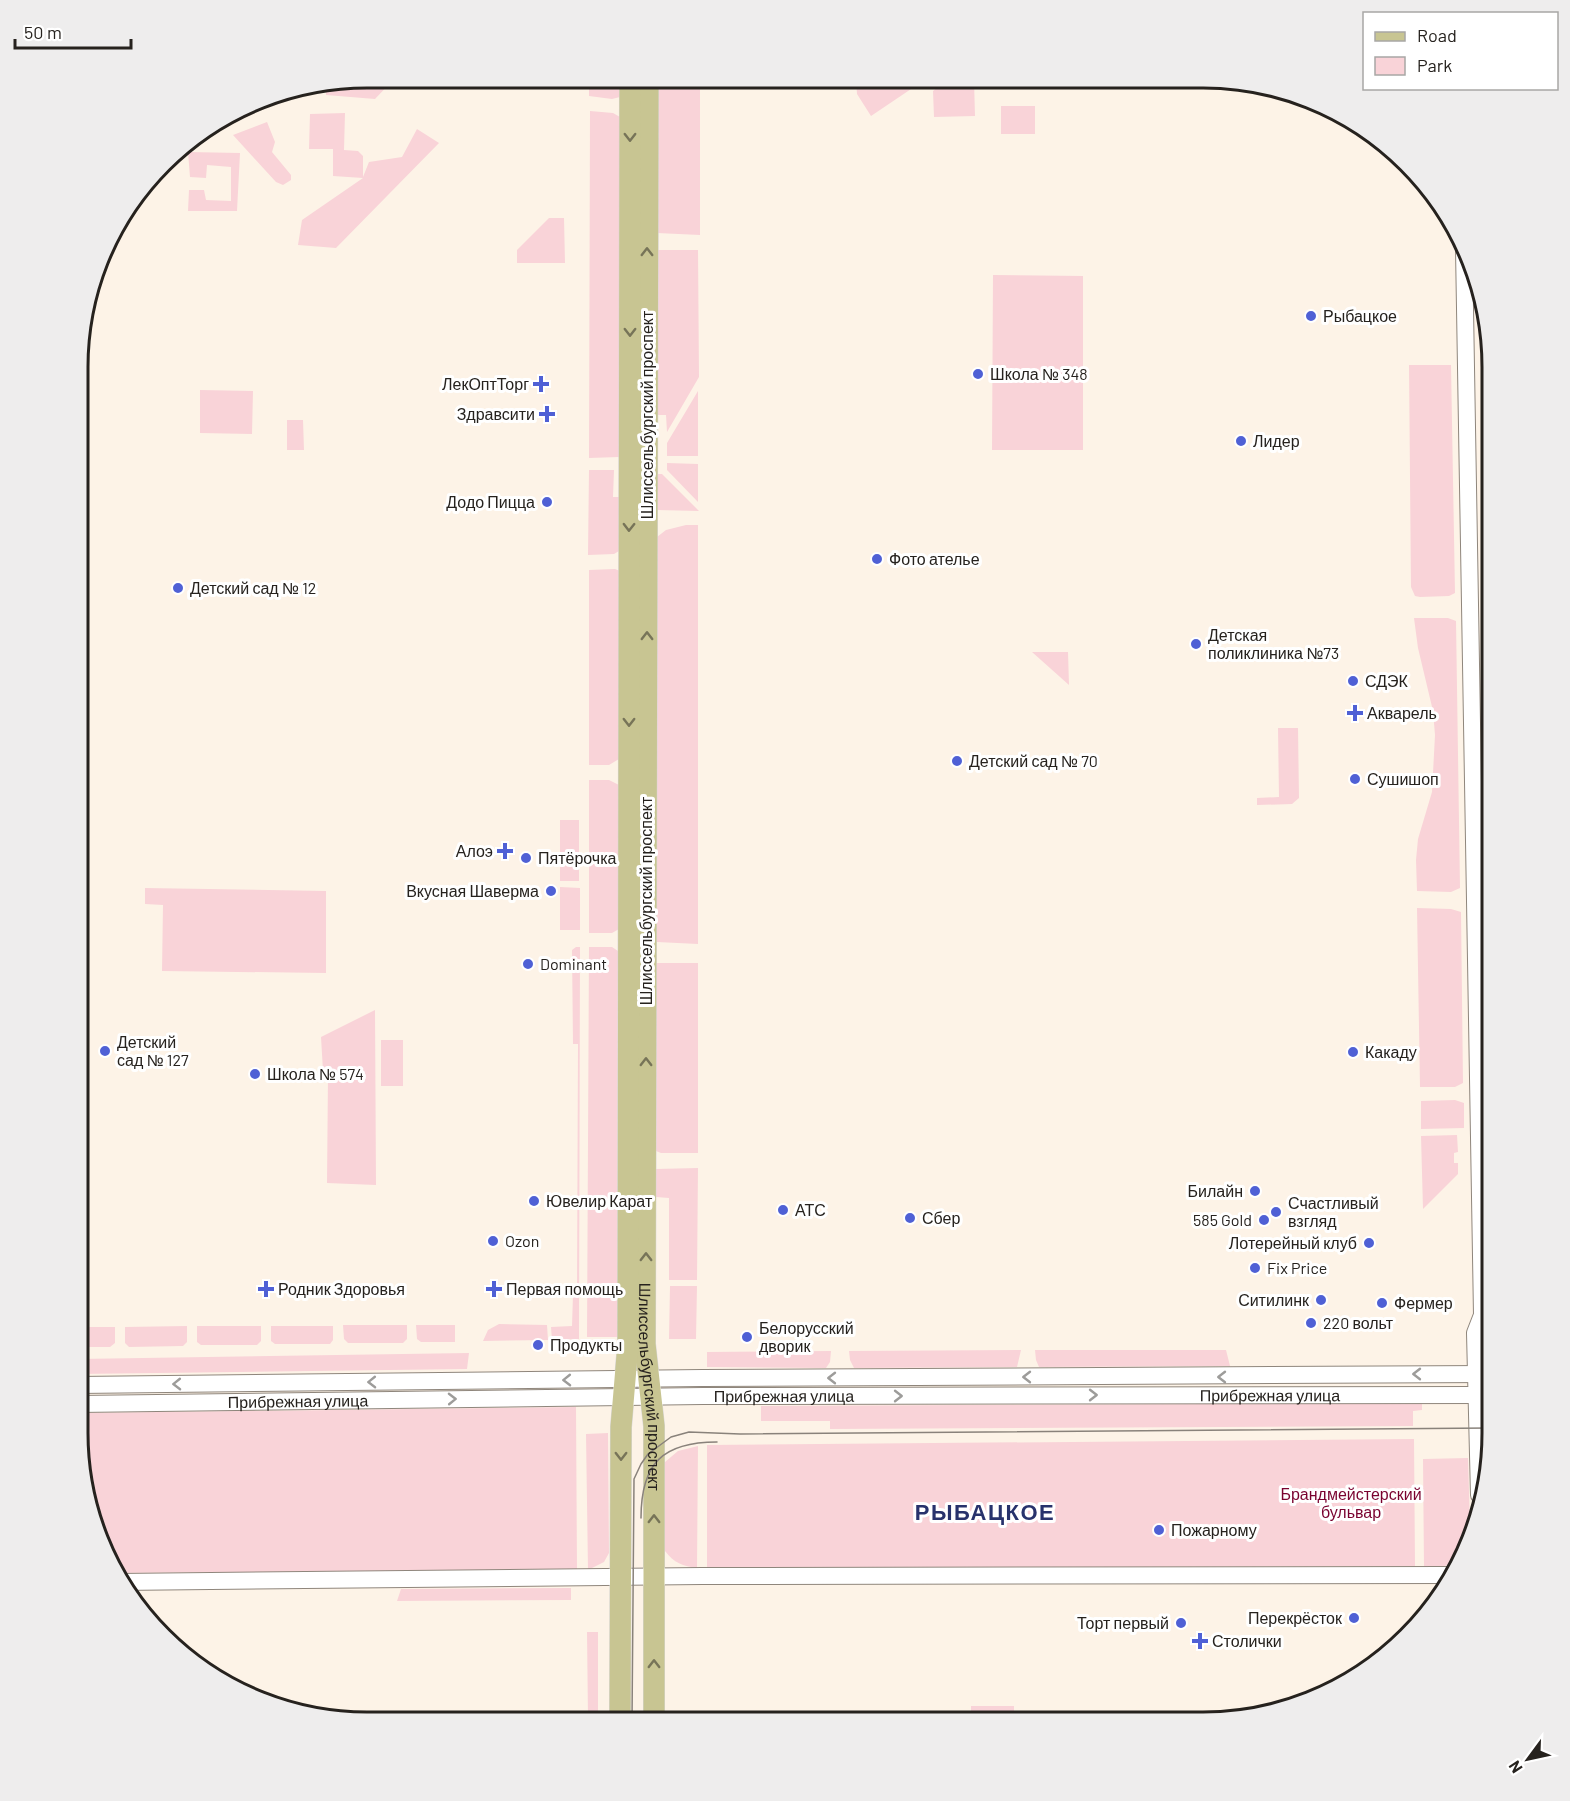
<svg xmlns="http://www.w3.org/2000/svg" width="1570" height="1801" font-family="Barlow,sans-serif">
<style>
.green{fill:#f9d3d8}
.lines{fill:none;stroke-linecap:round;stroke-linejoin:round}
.minor-casing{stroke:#8f867c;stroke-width:18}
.major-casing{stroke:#d8d7d6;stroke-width:22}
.minor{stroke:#fff;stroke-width:16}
.major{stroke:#c8c592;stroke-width:21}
.tram{stroke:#89827b;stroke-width:1.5}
.oneway{stroke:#777458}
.oneway2{stroke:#9d9c9a}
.poi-dot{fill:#4f60d5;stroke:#fff;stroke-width:2}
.labels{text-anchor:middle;stroke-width:6;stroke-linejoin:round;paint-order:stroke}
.poi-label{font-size:16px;fill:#26221e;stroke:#fff;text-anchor:start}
.street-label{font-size:16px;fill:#26221e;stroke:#fff}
.park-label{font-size:16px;fill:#79022f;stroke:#fff}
.district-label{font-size:22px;font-weight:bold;letter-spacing:1.5px;fill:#28326c;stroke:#fff}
.rim{fill:none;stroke:#26221e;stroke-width:3}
</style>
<rect width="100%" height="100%" fill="#fdf3e7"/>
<!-- green -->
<path class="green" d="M367 78H395L375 99 326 95V85Z
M589 79H620V97L612 99 589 96Z
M658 79H700V235L657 233Z
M856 79 920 80V83L871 116 857 94Z
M947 80H974L975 116 934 117 933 91Z
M1001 106H1035V134H1001Z
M590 111 613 113 620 117 619 457 589 458Z
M345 113 344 150 358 151 363 156V177L369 162 402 157 417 129 439 143 336 248 298 245 302 220 363 178 333 176V149H309L310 114Z
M267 122 275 142 272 152 291 175V180L283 185 276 182 233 135Z
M188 152 240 153 237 211H188L189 190H204L206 200 231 201V167L207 165 206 178 190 177Z
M549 218H564L565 263H517V250Z
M657 250H698L699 377 667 432 666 415H657Z
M993 275 1083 276V450H992Z
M1480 306H1484L1492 367V444H1482Z
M1409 365H1451L1455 593 1449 596 1420 597 1415 596 1411 587Z
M200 390 253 391 252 434 200 433Z
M698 391V456H667V443Z
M287 420H303L304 450H287Z
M1482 461H1492V592L1484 593Z
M667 463 698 464V502L667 470Z
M589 470H614L613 497H620L619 551 614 554 588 555Z
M657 474H662L699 511 657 510Z
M686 525H698V944L657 942V537L666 530Z
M615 569 620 571 619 759 609 765H589V570Z
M1484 598H1492V659H1485Z
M1414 618H1448L1456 621 1460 888 1451 892 1417 891 1416 860 1418 839 1432 792 1435 735 1433 711 1418 648Z
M1032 652H1068L1069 685Z
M1486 675H1492V801H1488Z
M1278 728H1298L1299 798 1292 804 1257 805V798L1279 797Z
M589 780H609L619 785V929L612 933H589Z
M560 820H579V881H560Z
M560 887 580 888V930H560Z
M145 888 326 891V973L162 971 163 905 145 904Z
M1417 908 1451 909 1461 912 1463 1083 1455 1087H1420Z
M576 947H580L579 1339 552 1340 551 1327 572 1326 573 1295H577L578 1044H573L572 950Z
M589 947H612L618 951 617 1337H587Z
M656 963H698V1153H661L656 1151Z
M375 1010 376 1185 327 1183 328 1075 323 1071 321 1037Z
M381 1040H403V1086H381Z
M1455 1100 1464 1103V1128L1421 1129V1101Z
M1457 1135 1458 1152 1454 1153V1163H1458V1174L1423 1209 1421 1136Z
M698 1168 697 1280H669V1198L656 1197V1169Z
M670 1286H697L696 1339H669Z
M499 1324 547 1325 548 1340 483 1341 488 1330Z
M343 1325H407V1339L403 1343H348L344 1339Z
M416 1325H455V1342H421L417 1339Z
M187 1326V1342L183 1346 129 1347 125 1343V1327Z
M197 1326H261V1341L257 1345H201L197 1342Z
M271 1326H333V1340L330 1344H275L271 1341Z
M79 1327H115V1343L110 1347H78Z
M1021 1350 1017 1367 854 1368 850 1360 849 1351Z
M1035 1350H1226L1230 1366 1039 1367 1036 1360Z
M831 1351 830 1362 826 1368 707 1367V1352Z
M469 1353 467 1369 78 1374V1359Z
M1422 1403V1410L1413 1411V1426L830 1429V1421H761V1406Z
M576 1407 577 1570 115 1573 88 1509 78 1434V1413Z
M608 1433 609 1553 604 1562 588 1570 586 1434Z
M1414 1439 1415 1566 707 1568V1445Z
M698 1446 697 1568C683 1566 674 1563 665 1551V1462L678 1451Z
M1468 1458 1470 1525 1459 1558 1445 1566 1424 1567 1423 1459Z
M571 1588V1600L397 1601 401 1589Z
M587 1632H598V1718H588Z
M971 1706H1014V1722H971Z"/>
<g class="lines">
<defs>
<g id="minor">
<path d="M1464 249 1482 1315 1475 1333 1479 1495"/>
<path d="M1475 890H1492"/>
<path d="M78 1385 702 1378 1491 1374"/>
<path id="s1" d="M78 1404 703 1396 1491 1395"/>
<path d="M119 1582 702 1576 1454 1575"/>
</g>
<g id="major">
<path id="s2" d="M648 79 645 1344 654 1426V1722"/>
<path d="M620 1722 621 1427 628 1344 630 79"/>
</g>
</defs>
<!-- minor casing -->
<use href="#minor" class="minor-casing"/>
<!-- major casing -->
<use href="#major" class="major-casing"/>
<!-- minor -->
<use href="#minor" class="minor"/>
<!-- major -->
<use href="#major" class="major"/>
<!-- tram -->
<path class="tram" d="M641 1518C641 1463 663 1442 717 1442
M632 1722 634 1479 641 1464 648 1454 671 1437 689 1432 740 1434 1491 1428"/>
</g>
<!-- one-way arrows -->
<defs><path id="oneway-chevron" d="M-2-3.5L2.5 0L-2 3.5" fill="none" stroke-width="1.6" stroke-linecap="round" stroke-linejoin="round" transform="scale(1.5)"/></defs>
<g class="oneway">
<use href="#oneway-chevron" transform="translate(630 137) rotate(90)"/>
<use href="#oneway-chevron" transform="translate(647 252) rotate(-90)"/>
<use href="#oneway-chevron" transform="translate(630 332) rotate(90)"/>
<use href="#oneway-chevron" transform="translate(629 527) rotate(91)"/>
<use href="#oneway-chevron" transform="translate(647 636) rotate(-90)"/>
<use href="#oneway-chevron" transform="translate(629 722) rotate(90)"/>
<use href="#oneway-chevron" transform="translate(646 1062) rotate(-90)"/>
<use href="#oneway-chevron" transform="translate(646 1257) rotate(-90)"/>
<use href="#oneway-chevron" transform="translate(621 1456) rotate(90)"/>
<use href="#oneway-chevron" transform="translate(654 1519) rotate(-90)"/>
<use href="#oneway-chevron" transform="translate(654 1664) rotate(-90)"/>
</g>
<g class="oneway2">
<use href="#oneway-chevron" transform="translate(1417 1374) rotate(180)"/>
<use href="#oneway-chevron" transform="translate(1027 1377) rotate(180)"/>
<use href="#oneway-chevron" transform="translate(1222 1377) rotate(180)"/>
<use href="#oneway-chevron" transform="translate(832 1378) rotate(180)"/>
<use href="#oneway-chevron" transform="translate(567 1380) rotate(179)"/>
<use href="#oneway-chevron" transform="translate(372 1382) rotate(179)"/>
<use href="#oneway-chevron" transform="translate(177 1384) rotate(179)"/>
<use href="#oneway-chevron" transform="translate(1093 1395)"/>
<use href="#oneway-chevron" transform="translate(898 1396)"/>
<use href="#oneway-chevron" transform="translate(452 1399) rotate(-1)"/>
</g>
<!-- markers -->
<g class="poi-dot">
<circle cx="1311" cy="316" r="6"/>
<circle cx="978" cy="374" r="6"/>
<path d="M538 375h6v6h6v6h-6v6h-6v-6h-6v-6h6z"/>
<path d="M544 405h6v6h6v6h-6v6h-6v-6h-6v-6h6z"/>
<circle cx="1241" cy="441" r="6"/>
<circle cx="547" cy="502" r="6"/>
<circle cx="877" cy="559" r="6"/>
<circle cx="178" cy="588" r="6"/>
<circle cx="1196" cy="644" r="6"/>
<circle cx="1353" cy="681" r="6"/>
<path d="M1352 704h6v6h6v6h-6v6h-6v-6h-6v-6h6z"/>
<circle cx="957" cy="761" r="6"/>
<circle cx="1355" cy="779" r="6"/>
<path d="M502 842h6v6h6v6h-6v6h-6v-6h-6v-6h6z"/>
<circle cx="526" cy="858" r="6"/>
<circle cx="551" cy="891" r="6"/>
<circle cx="528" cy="964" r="6"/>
<circle cx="105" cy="1051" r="6"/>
<circle cx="1353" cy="1052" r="6"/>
<circle cx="255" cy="1074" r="6"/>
<circle cx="1255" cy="1191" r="6"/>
<circle cx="534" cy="1201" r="6"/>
<circle cx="783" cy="1210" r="6"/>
<circle cx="1276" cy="1212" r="6"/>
<circle cx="910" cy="1218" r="6"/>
<circle cx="1264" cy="1220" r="6"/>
<circle cx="493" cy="1241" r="6"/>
<circle cx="1369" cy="1243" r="6"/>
<circle cx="1255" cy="1268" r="6"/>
<path d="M263 1280h6v6h6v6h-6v6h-6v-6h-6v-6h6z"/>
<path d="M491 1280h6v6h6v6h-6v6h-6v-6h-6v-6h6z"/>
<circle cx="1321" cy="1300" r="6"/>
<circle cx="1382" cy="1303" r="6"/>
<circle cx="1311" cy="1323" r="6"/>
<circle cx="747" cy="1337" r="6"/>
<circle cx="538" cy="1345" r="6"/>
<circle cx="1159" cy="1530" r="6"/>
<circle cx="1354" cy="1618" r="6"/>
<circle cx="1181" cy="1623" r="6"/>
<path d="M1197 1632h6v6h6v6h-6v6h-6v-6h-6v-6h6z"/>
</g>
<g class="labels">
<!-- poi labels -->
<g class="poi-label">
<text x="1323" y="322">Рыбацкое</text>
<text x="990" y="380">Школа № 348</text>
<text x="529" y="390" text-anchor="end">ЛекОптТорг</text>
<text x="535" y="420" text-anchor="end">Здравсити</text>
<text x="1253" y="447">Лидер</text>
<text x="535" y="508" text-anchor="end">Додо Пицца</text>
<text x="889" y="565">Фото ателье</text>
<text x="190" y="594">Детский сад № 12</text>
<text x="1208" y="641">Детская<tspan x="1208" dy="18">поликлиника №73</tspan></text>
<text x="1365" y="687">СДЭК</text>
<text x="1367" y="719">Акварель</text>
<text x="969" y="767">Детский сад № 70</text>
<text x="1367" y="785">Сушишоп</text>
<text x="493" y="857" text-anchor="end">Алоэ</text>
<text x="538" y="864">Пятёрочка</text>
<text x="539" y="897" text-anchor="end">Вкусная Шаверма</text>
<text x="540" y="970">Dominant</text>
<text x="117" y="1048">Детский<tspan x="117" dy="18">сад № 127</tspan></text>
<text x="1365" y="1058">Какаду</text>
<text x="267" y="1080">Школа № 574</text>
<text x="1243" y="1197" text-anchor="end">Билайн</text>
<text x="546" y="1207">Ювелир Карат</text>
<text x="1288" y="1209">Счастливый<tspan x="1288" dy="18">взгляд</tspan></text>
<text x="795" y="1216">АТС</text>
<text x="922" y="1224">Сбер</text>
<text x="1252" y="1226" text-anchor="end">585 Gold</text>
<text x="505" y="1247">Ozon</text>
<text x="1357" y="1249" text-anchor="end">Лотерейный клуб</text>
<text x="1267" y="1274">Fix Price</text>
<text x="278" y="1295">Родник Здоровья</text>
<text x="506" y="1295">Первая помощь</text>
<text x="1309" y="1306" text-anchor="end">Ситилинк</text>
<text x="1394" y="1309">Фермер</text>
<text x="1323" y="1329">220 вольт</text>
<text x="759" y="1334">Белорусский<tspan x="759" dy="18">дворик</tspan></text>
<text x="550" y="1351">Продукты</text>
<text x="1171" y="1536">Пожарному</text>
<text x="1342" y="1624" text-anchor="end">Перекрёсток</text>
<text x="1169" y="1629" text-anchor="end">Торт первый</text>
<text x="1212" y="1647">Столички</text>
</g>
<!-- street labels -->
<g class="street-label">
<text transform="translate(647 415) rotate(-90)" y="6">Шлиссельбургский проспект</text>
<text transform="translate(646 901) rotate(-90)" y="6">Шлиссельбургский проспект</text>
<text dy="6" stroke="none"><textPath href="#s2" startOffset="1308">Шлиссельбургский проспект</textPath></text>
<text dy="6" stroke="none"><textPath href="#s1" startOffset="1192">Прибрежная улица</textPath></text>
<text dy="6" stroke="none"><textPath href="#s1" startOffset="706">Прибрежная улица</textPath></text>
<text dy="6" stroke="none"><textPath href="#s1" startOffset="220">Прибрежная улица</textPath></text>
</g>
<!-- park labels -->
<g class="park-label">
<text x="1351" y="1500">Брандмейстерский<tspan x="1351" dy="18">бульвар</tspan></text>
</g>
<!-- district labels -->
<g class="district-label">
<text x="985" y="1520">РЫБАЦКОЕ</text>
</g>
</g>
<!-- crop -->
<path d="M0 0H1570V1801H0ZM367 88H1203A279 279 0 0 1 1482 367V1433A279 279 0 0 1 1203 1712H367A279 279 0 0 1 88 1433V367A279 279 0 0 1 367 88Z" fill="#eeeded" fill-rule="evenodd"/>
<path class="rim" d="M367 88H1203A279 279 0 0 1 1482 367V1433A279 279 0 0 1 1203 1712H367A279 279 0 0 1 88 1433V367A279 279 0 0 1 367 88Z"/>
<!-- legend -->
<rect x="1363" y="12" width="195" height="78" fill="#ffffff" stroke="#a8a7a5" stroke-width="1.5"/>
<rect x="1375" y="32" width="30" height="9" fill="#c8c592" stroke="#a8a7a5" stroke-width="1.5"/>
<text x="1417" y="42" font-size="18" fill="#26221e">Road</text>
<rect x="1375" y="57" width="30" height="18" fill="#f9d3d8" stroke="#a8a7a5" stroke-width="1.5"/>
<text x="1417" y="72" font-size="18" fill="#26221e">Park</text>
<!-- north arrow -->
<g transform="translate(1528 1759) rotate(237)" stroke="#ffffff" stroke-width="4.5" paint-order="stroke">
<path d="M0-4.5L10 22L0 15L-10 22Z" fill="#26221e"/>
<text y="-9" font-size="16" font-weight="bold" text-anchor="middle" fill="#26221e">N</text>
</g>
<!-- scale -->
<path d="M15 39v9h116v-9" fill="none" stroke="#26221e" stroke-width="3"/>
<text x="24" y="39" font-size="18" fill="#26221e" stroke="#ffffff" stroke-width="4.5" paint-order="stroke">50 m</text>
</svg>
